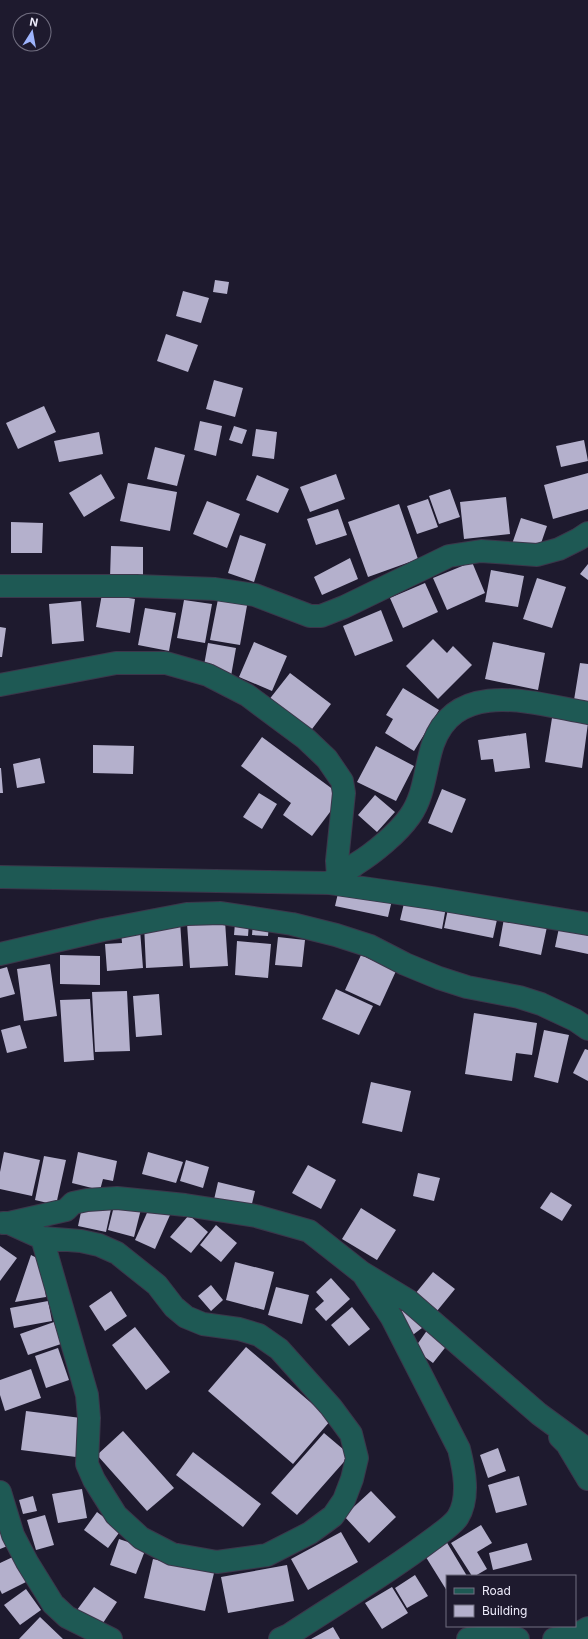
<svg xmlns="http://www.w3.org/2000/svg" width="588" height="1639" font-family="Inter,sans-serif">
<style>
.building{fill:#b4b0cc}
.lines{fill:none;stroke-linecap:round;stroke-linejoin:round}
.street-casing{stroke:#3b374b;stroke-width:24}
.street{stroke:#1e5954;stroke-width:22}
</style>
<rect width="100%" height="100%" fill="#1e1a2e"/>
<!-- building -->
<path class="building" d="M215 280 229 282 227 294 213 292Z
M183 291 209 298 201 323 176 316Z
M166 334 198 345 188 372 157 361Z
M214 380 243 388 235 417 206 409Z
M44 406 56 432 18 449 6 423Z
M200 421 222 426 216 456 194 450Z
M234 426 247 430 242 444 229 440Z
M256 429 277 432 274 459 252 456Z
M99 432 103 454 59 462 54 441Z
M584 440 588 461 561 467 556 446Z
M155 447 185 455 177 486 147 479Z
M588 473V509L553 519 544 485Z
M101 474 115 498 84 517 69 493Z
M336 474 345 499 310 512 300 487Z
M257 475 289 489 278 513 246 500Z
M128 483 177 492 170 531 120 521Z
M450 489 460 517 439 524 429 496Z
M506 497 510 534 464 539 460 502Z
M428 499 438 527 417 534 407 506Z
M207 501 240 514 227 548 193 534Z
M399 504 418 559 368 577 348 522Z
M338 509 347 535 316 545 307 519Z
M521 518 547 526 538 552 512 544Z
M11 522 43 523 42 553H11Z
M240 535 266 544 254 582 228 573Z
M111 546 143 547V579L110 578Z
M350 558 358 579 322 595 314 577Z
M472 562 485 593 447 610 433 578Z
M588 564V580L580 574Z
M491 570 524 576 518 607 485 602Z
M537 578 566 587 552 628 523 619Z
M425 583 438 612 403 628 390 598Z
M102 594 135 599 130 633 96 627Z
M219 594 248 600 240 645 210 640Z
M184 600 212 604 205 643 177 638Z
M81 601 84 641 52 644 49 604Z
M145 608 176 613 169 651 138 645Z
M381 610 393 641 355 656 343 626Z
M0 627 6 628 2 657H0Z
M433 639 447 653 453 646 472 665 438 699 406 666Z
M254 642 287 656 272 691 239 677Z
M493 642 545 653 538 690 485 679Z
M208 643 236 648 231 676 203 671Z
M580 663 588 664V703L574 700Z
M290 673 331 704 309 733 268 701Z
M403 688 439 710 414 751 385 733 393 719 386 715Z
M552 718 588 723 582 768 545 762Z
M526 733 530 768 495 772 493 759 481 760 478 740Z
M262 737 342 796 312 836 283 815 291 803 241 766Z
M93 745 134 746 133 774 93 773Z
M376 746 414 766 396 801 357 782Z
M40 758 45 783 17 788 13 764Z
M0 768H1L3 793H0Z
M442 789 466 799 452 833 428 823Z
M259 793 277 804 262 829 243 817Z
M375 795 395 812 377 832 358 815Z
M339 889 392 900 388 917 335 906Z
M405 899 446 907 442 929 400 920Z
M449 904 498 915 493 938 444 928Z
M505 913 548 922 541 955 499 946Z
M180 921 183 966 146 968 144 924Z
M225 921 228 966 190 968 187 923Z
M235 923H249L248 936 234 935Z
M253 923 269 924 268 936 252 935Z
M560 923 588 929V954L555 947Z
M140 930 143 968 107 971 105 944 122 943 121 931Z
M278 937 305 940 302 967 275 965Z
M237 941 271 944 268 978 235 975Z
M60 955 100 956V985L60 984Z
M361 955 396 971 380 1006 345 990Z
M50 964 57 1016 24 1021 17 969Z
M7 967 15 994 0 998V969Z
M336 989 373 1006 359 1035 322 1019Z
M127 991 130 1051 95 1052 92 992Z
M159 994 162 1035 136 1037 133 996Z
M90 999 94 1060 64 1062 60 1000Z
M474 1013 537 1023 532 1055 516 1053 512 1081 465 1074Z
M20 1025 27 1048 7 1053 1 1030Z
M544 1030 569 1035 558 1083 534 1077Z
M585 1049 588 1050V1081L573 1073Z
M371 1082 411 1091 402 1132 362 1123Z
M4 1152 40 1160 32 1196 0 1189V1172Z
M78 1152 117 1161 113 1181 103 1179 100 1190 72 1183Z
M148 1152 183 1162 176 1183 142 1174Z
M44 1156 66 1160 56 1205 35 1200Z
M186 1160 209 1167 203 1188 180 1181Z
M308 1165 336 1180 321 1209 292 1193Z
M418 1173 440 1178 434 1201 413 1196Z
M218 1182 255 1191 250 1212 213 1204Z
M551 1192 572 1205 562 1221 540 1208Z
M115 1202 141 1209 134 1237 108 1230Z
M83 1203 111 1209 106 1232 78 1226Z
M150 1206 170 1215 155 1249 135 1240Z
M361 1208 396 1230 377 1260 342 1239Z
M189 1215 208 1232 191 1253 170 1237Z
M216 1225 237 1243 221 1262 200 1245Z
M0 1246 17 1258 0 1281Z
M31 1255 41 1260 46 1297 15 1302Z
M235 1262 274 1272 264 1310 226 1300Z
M433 1272 455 1289 437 1311 415 1294Z
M331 1278 350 1299 326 1321 315 1309 324 1301 316 1292Z
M211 1285 223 1300 211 1311 198 1296Z
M276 1287 309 1295 302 1324 268 1315Z
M111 1291 127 1316 105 1331 89 1306Z
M48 1301 52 1321 14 1328 10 1308Z
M409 1304 426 1325 410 1337 394 1316Z
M352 1307 370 1329 349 1346 331 1325Z
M54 1322 61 1344 28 1355 20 1334Z
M135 1327 170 1372 146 1390 112 1345Z
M428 1329 448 1344 433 1363 414 1349Z
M246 1347 331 1420 293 1464 208 1391Z
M58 1348 69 1380 46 1388 35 1356Z
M31 1369 41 1398 5 1411 0 1395V1380Z
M26 1411 81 1418 76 1457 21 1450Z
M123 1431 174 1488 147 1511 97 1455Z
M324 1433 350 1455 297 1515 271 1493Z
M498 1448 506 1471 488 1478 480 1455Z
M193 1452 261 1504 243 1527 176 1475Z
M519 1476 527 1505 496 1513 488 1485Z
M82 1489 87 1518 58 1523 52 1494Z
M371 1491 396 1517 369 1543 344 1516Z
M33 1496 37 1511 23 1514 19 1500Z
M97 1512 121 1530 108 1548 84 1530Z
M45 1515 54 1545 36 1550 27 1520Z
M0 1517 10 1545 0 1549Z
M481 1525 492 1543 477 1552 487 1569 475 1576H472L451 1543Z
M341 1532 358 1562 308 1590 291 1559Z
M119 1539 146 1548 136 1574 110 1565Z
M446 1541 467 1576H447V1591L424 1554Z
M527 1543 532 1560 493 1570 489 1553Z
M15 1556 28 1581 2 1594 0 1590V1563Z
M153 1559 214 1573 205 1611 144 1598Z
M287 1565 294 1601 228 1613 221 1577Z
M415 1575 428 1596 407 1608 395 1588Z
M94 1587 117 1602 101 1626 77 1610Z
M392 1587 408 1613 382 1629 365 1603Z
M26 1589 41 1610 20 1625 4 1605Z
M40 1617 63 1639H19Z
M333 1627 340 1639H311Z"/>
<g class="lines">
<defs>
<path id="street" d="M0 586H137L215 589 255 595 310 616H321L344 607 449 556 481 551 537 555 559 549 579 539 588 533
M0 685 116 663H166L208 675 247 695 306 739 327 759 342 781 344 793 337 861 338 875
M0 877 329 883 432 898 588 924
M329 883C338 876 347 871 356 864 374 853 398 833 410 816 425 795 425 767 433 744 457 677 536 704 588 713
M0 954 103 930 187 914 221 913 292 924 336 935 370 946 405 964 439 978 467 987 519 997 541 1004 575 1020 588 1029
M3 1223H9L66 1210 73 1203 87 1200 117 1198 185 1205 256 1216 309 1231 361 1272 409 1301 539 1414 588 1450
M9 1223 42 1238 81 1241 99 1245 117 1253 157 1285 174 1307 186 1317 203 1324 239 1329 259 1335 279 1349 331 1407 351 1434 357 1458 352 1479 344 1500 333 1516 310 1533 267 1555 217 1562 172 1554 141 1538 116 1515 94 1480 87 1464 89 1418 87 1395 42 1238
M560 1437 567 1444 588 1479
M0 1492 13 1535 27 1562 53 1604 67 1617 111 1639
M280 1639 289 1635C336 1604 385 1575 430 1541 438 1535 453 1525 458 1517 470 1497 464 1469 459 1449L392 1318 365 1277
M468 1639 489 1637 518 1639
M554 1639 572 1637 588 1628"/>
</defs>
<!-- street casing -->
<use href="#street" class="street-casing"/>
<!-- street -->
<use href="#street" class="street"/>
</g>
<!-- legend -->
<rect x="446" y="1575" width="130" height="52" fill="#1e1a2e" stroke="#716e80"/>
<rect x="454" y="1588" width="20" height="6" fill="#1e5954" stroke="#716e80"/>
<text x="482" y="1595" font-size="12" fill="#edebfa">Road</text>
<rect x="454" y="1605" width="20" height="12" fill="#b4b0cc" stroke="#716e80"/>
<text x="482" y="1615" font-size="12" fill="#edebfa">Building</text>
<!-- north arrow -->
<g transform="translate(32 32) rotate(11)"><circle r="19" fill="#1e1a2e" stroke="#716e80"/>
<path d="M0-3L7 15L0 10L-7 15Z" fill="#9eb4fd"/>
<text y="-6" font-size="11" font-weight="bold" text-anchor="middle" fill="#edebfa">N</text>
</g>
</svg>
